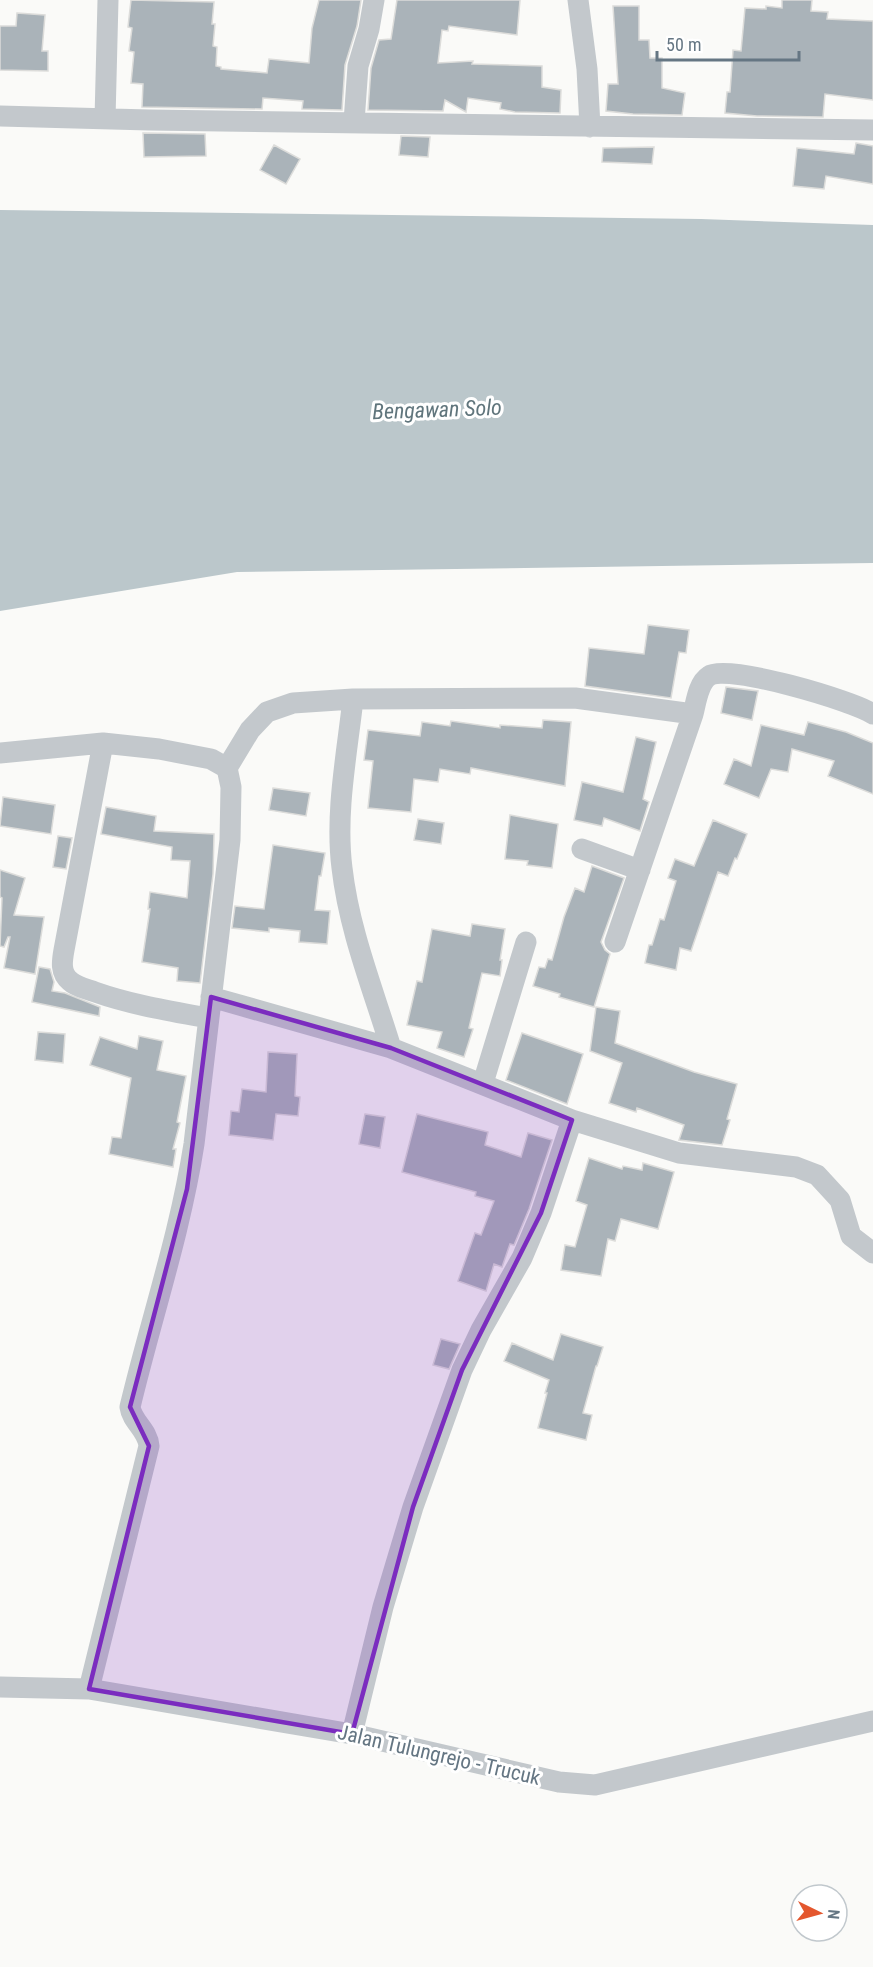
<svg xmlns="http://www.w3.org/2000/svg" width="873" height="1967" font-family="'Roboto Condensed',sans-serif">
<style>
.water{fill:#bbc7cb}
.building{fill:#aab3b9;stroke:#dcdcda;stroke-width:1.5}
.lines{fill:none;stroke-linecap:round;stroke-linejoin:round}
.minor{stroke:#c3c8cc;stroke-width:21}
.marked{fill:#7b2cbf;fill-opacity:0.2;stroke:#7b2cbf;stroke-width:4.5;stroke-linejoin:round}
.labels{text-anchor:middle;stroke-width:6;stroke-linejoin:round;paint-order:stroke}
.street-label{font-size:21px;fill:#657683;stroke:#fff}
.water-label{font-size:22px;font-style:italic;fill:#60757c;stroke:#fff}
</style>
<rect width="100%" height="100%" fill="#fafaf8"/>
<!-- water -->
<path class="water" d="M0 210 701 219 873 225V563L237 572 0 611Z"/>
<!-- building -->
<path class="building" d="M131 0 214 2 212 24H215L213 46 217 47 216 66 221 67V69L267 73 269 59 309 63 312 28 319 0H361L357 26 345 65 342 110 302 109 303 101 263 98 262 109 142 107 143 84 131 83 134 52 129 51 132 28 128 27Z
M397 0H520L517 35 449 26 448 31 442 30 438 63 473 61 472 64 542 66V87L561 90 560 113 515 112 500 109 501 103 468 98 466 112 445 100 443 111 368 110 371 68 379 40 391 39Z
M782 0H812L811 11 828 12 827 19 873 21V100L825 94 823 117 757 116 725 113 727 92H730L733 50 741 51 745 8 766 9V6L782 8Z
M613 6H639V40H649L650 58H662V88L685 93 682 115 633 114 606 111 608 84H618Z
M17 13 45 15 42 51H48V71L0 70V26H16Z
M143 133 205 134 206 156 144 157Z
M401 136 430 137 428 157 399 155Z
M856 143 873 146V184L826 176 824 189 793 186 797 148 854 154Z
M274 145 300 159 286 184 260 170Z
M654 147 652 164 602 162 603 148Z
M648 625 689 630 686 653 679 652 671 698 585 686 589 648 644 654Z
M726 687 758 691 752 720 721 713Z
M543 720 571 722 565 786 471 768 470 774 440 769 438 782 414 779 411 812 368 808 373 761 364 760 368 730 420 736 422 722 450 726 451 721 500 728V725L542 728Z
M808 722 846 732 873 743V794L828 776 834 761 792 749 788 772 771 769 759 798 724 784 734 759 751 766 761 725 804 735Z
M636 737 656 742 643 799 649 802 640 831 604 818 602 826 574 820 582 782 623 792Z
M273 788 310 793 306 816 269 810Z
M3 797 55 805 51 834 0 826Z
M106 807 156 816 154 831 214 834 213 874 200 983 177 981 178 968 142 962 150 909H148L150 892 187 898 190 861 171 860 172 847 101 834Z
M510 815 558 824 552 868 527 865 528 861 505 859Z
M418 819 444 823 441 844 414 840Z
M713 820 747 834 737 859 735 858 728 876 718 872 691 951 680 948 676 970 645 963 649 945H652L660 919 664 920 676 881 668 878 675 859 694 866Z
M58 836 72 838 66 869 53 867Z
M273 845 325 853 321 876H319L315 910 330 911 327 944 299 942 300 931 269 928V932L232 928 235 906 264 909Z
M592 866 624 878 601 942 605 950 610 954 594 1007 559 997 560 994 533 986 539 967 545 968 548 959 552 960 564 917 575 888 584 892Z
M0 870 25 878 14 915 44 917 35 974 4 968 10 937H8L4 947 0 946 2 898 0 897Z
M472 924 505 929 500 960H502L500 976 482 973 469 1028 473 1029 464 1057 437 1048 442 1032 407 1025 417 981 422 982 432 929 470 936Z
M39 967 50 969 54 982 52 991 65 993 100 1007 99 1016 32 1002Z
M596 1007 620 1011 615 1043 694 1072 737 1084 727 1119 730 1120 722 1145 679 1140 684 1125 637 1108 636 1112 609 1103 622 1063 590 1051Z
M38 1032 65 1034 63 1063 35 1060Z
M522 1033 583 1054 567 1104 506 1080Z
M139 1036 163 1041 157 1070 186 1076 177 1122 180 1123 173 1149H176L173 1167 109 1154 112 1137 121 1138 131 1078 90 1065 100 1037 137 1049Z
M268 1052 297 1054 295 1096 300 1097 298 1116 276 1114 273 1140 229 1135 231 1111 239 1112 242 1089 266 1092Z
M365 1114 385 1117 380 1148 359 1144Z
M417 1114 488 1132 485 1145 521 1157 528 1133 552 1140 529 1209 514 1245 510 1244 502 1267 494 1264 486 1291 458 1281 475 1233 481 1235 494 1201 475 1196 476 1192 402 1172Z
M589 1158 622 1169 623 1166 642 1170 643 1163 674 1172 658 1229 621 1219 615 1241 608 1239 601 1276 561 1270 565 1245 575 1247 587 1205 576 1201Z
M561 1334 603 1347 597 1366H596L583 1413 592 1415 586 1440 538 1428 547 1393H545L549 1380 504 1361 512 1343 553 1360Z
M441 1339 460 1344 449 1369 433 1365Z"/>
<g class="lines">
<!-- minor -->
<path class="minor" d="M578 0 587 69 590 127
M0 116 149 120 873 130
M105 119 108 0
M354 122 358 66 369 29 374 0
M353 699C347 754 335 813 342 868 349 930 373 989 391 1048
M103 743 64 950C62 961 60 973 70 981 76 987 87 989 95 992 132 1005 170 1011 208 1018
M0 753 103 743 159 749 211 759 227 768 231 787 230 840 194 1144C180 1234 151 1319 130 1407 132 1422 148 1430 149 1446L89 1689
M227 768 250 730 267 712 293 703 353 699 575 698 693 714C696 703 698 683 709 676 726 663 854 701 873 714
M582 849 640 870
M615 942 693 714
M211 997 391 1048 572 1120 679 1153 796 1167 817 1175 840 1200 851 1236 873 1253
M483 1083 526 942
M0 1687 89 1689 352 1734 559 1782 595 1785 873 1721
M352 1734 383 1607 413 1507 462 1370 481 1330 522 1258 541 1213 572 1120"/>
</g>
<!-- marked area -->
<path class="marked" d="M211 997 391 1048 572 1120 541 1213 462 1370 413 1507 352 1734 89 1689 149 1446 130 1407 187 1189Z"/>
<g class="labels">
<!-- street labels -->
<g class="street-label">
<text transform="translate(439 1755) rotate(13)" y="7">Jalan Tulungrejo - Trucuk</text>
</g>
<!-- water labels -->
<g class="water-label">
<text transform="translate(437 409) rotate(-2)" y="8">Bengawan Solo</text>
</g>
</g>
<!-- north arrow -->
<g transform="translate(819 1913) rotate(95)"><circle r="28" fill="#ffffff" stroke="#c1c8cd" stroke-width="1.5"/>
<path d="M0-4.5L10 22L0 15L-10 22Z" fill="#e4572e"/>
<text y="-9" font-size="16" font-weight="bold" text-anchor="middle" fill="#657683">N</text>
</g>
<!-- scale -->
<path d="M657 51v9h142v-9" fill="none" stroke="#657683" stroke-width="3"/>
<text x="666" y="51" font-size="18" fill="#657683" stroke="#ffffff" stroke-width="4.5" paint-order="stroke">50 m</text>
</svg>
